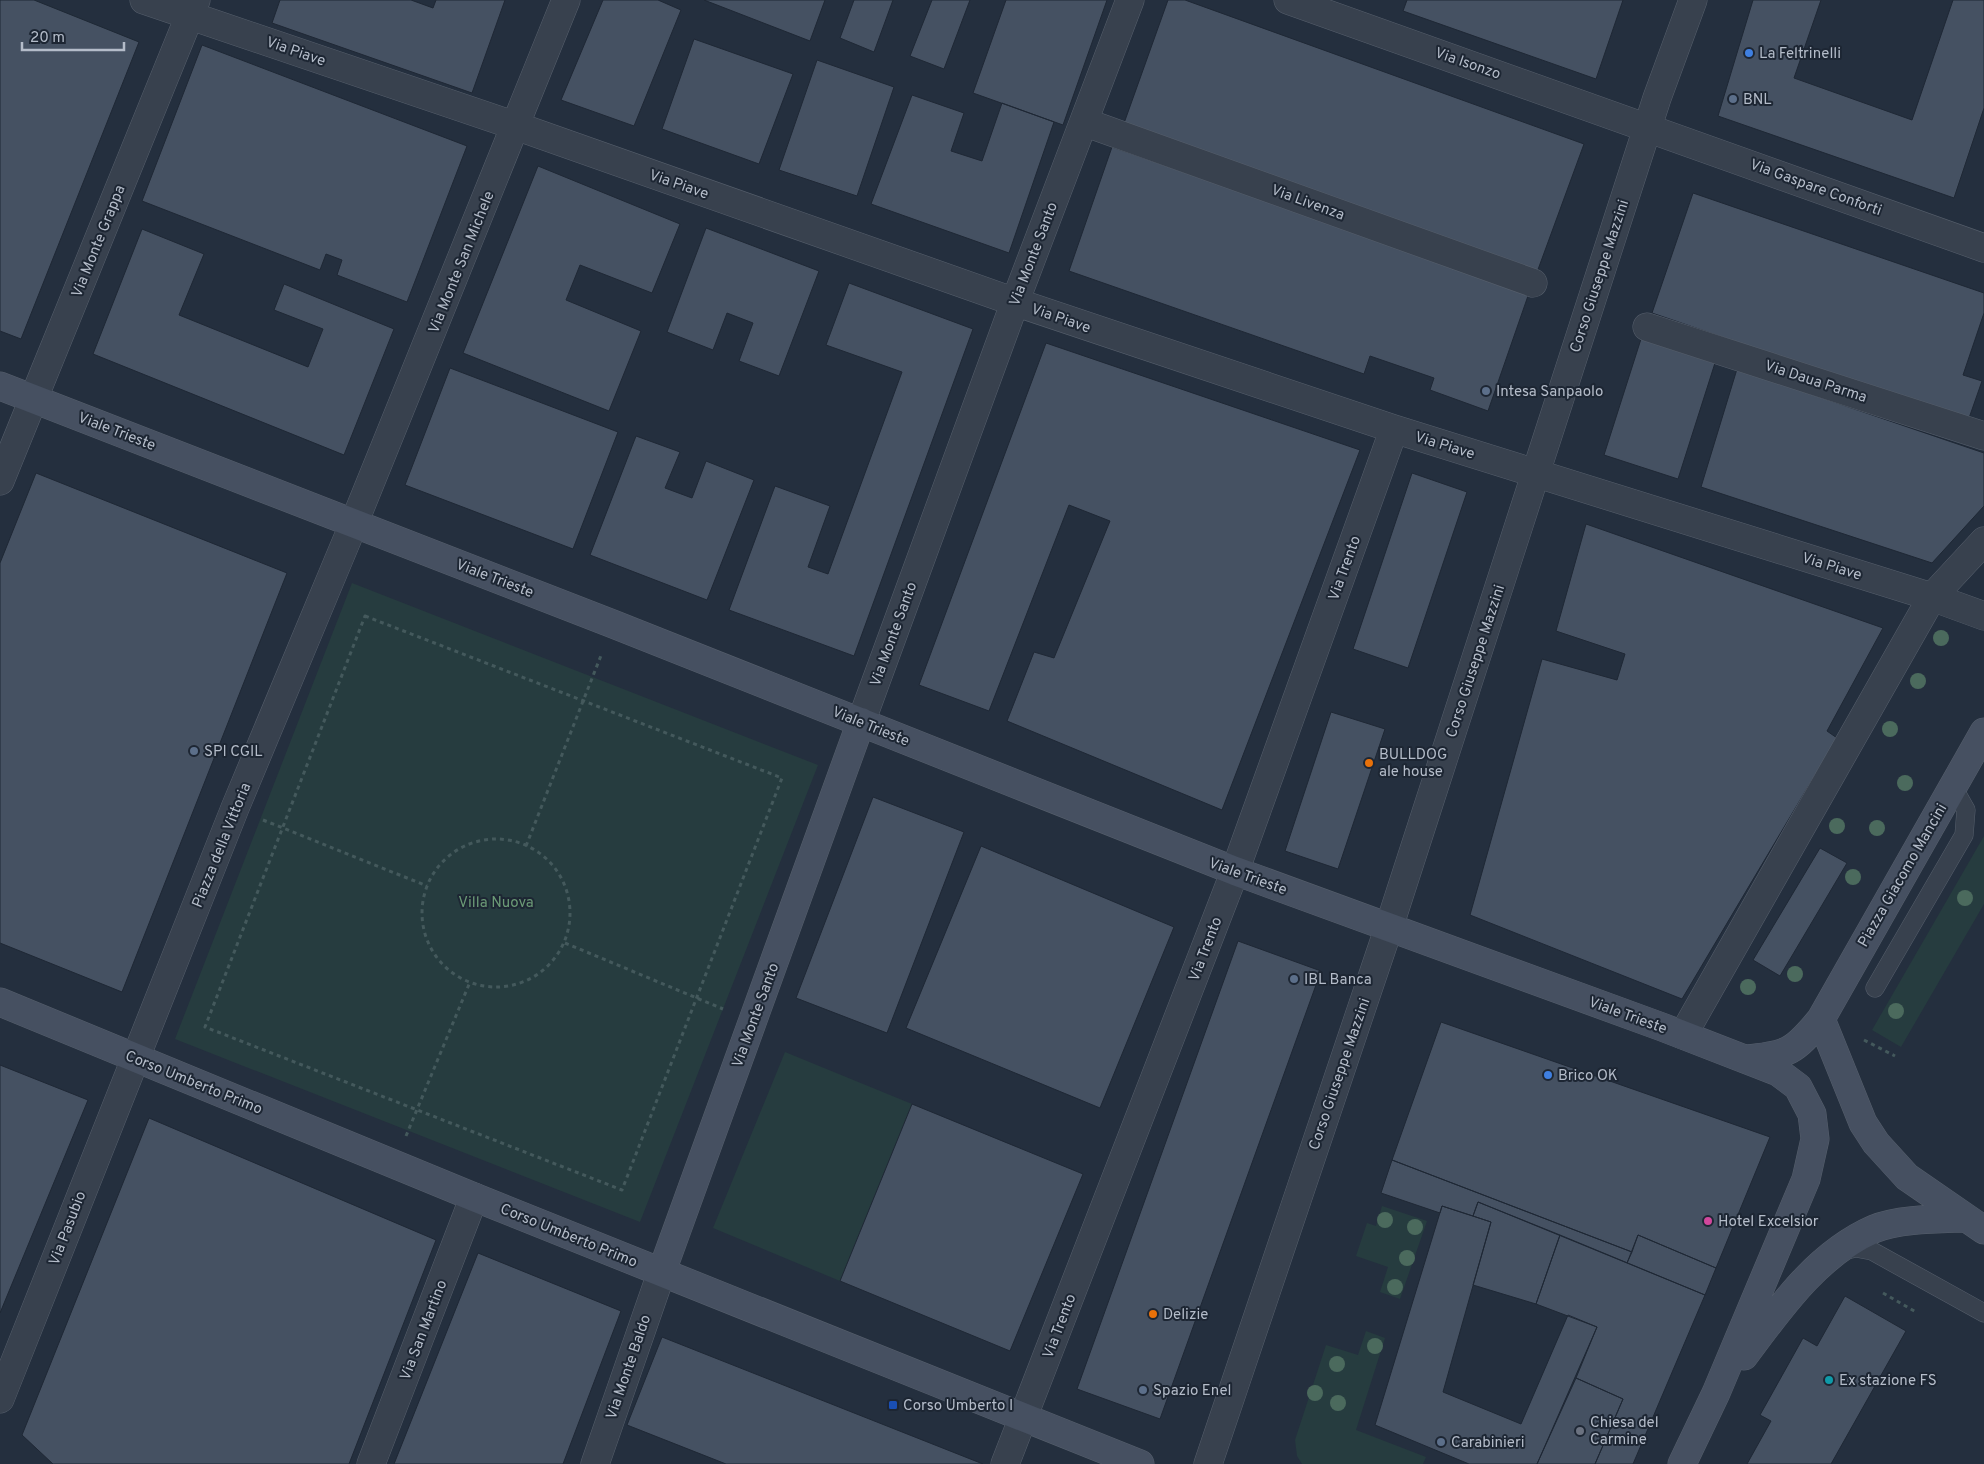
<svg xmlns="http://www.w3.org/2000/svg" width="1984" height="1464" font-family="Overpass,sans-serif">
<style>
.green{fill:#263c3f}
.building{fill:#455162;stroke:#1f2835}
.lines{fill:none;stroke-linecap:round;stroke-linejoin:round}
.lane-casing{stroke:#565f6c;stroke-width:19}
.street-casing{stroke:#565f6c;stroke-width:29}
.secondary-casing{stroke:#565f6c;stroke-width:29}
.path{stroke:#44595c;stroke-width:3;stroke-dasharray:4 4;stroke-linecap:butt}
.lane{stroke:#38414e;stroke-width:18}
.street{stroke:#38414e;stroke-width:28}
.secondary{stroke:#465061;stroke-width:28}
.tree{fill:#4b6a5d}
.shop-dot{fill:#3f7fe0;stroke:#1d2633;stroke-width:2}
.service-dot{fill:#5c6f8a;stroke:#1d2633;stroke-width:2}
.food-dot{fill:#e8710a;stroke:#1d2633;stroke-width:2}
.hotel-dot{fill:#d1479c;stroke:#1d2633;stroke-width:2}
.culture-dot{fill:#0f9aa8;stroke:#1d2633;stroke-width:2}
.transit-dot{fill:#1a4fb4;stroke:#1d2633;stroke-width:2}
.worship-dot{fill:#6b7280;stroke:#1d2633;stroke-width:2}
.labels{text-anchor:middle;stroke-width:4;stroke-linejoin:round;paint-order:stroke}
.street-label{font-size:15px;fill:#b4bcc9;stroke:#1d2633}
.poi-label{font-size:15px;fill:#b4bcc9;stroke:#1d2633;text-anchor:start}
.park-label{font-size:15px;fill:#6b9a76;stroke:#1d2633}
</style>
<rect width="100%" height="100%" fill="#242f3e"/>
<!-- green -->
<path class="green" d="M352 583 818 765 640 1222 175 1039Z
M1984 836V904L1901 1047 1872 1030Z
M785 1052 912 1104 840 1281 713 1228Z
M1382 1206 1427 1221 1400 1299 1380 1292 1388 1267 1356 1256 1367 1223 1376 1226Z
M1366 1331 1385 1338 1356 1430 1426 1457 1423 1464H1302L1297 1456 1295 1440 1326 1345 1358 1355Z"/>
<!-- building -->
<path class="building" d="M0 0H34L139 42 21 339 0 331Z
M280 0H411L433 8 436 0H505L472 93 272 23Z
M603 0H658L681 10 634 126 561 100Z
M704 0H825L810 41Z
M854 0H893L874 52 840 38Z
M932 0H970L944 69 910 56Z
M1006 0H1107L1063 125 973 93Z
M1168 0H1185L1584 144 1536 275 1123 126Z
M1407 0H1623L1596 79 1403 11Z
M1753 0H1821L1794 78 1912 120 1953 0H1984V108L1954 198 1718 116Z
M694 39 793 74 759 164 662 129Z
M202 45 467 146 407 302 337 275 342 260 326 254 320 270 142 201Z
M817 60 894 87 857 196 779 170Z
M912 95 964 113 951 151 982 161 1002 103 1054 122 1009 253 871 204Z
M1112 147 1529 293 1488 411 1430 390 1434 378 1370 356 1364 374 1069 271Z
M538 166 680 224 652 293 580 265 566 300 641 331 609 411 463 353Z
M1693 193 1984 293V313L1963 375 1982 381 1968 421 1652 313Z
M706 228 819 271 779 376 739 361 753 323 727 313 713 350 667 332Z
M142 229 204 254 179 315 308 367 323 329 274 310 284 284 394 329 344 455 93 354Z
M849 283 973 329 854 656 729 610 775 486 830 506 808 567 828 574 902 372 826 345Z
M1641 339 1715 363 1678 479 1604 455Z
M1046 343 1360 450 1222 810 1007 721 1034 652 1054 658 1110 521 1069 505 989 711 919 685Z
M450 368 618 432 573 549 405 485Z
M1737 369 1984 453V506L1932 563 1701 487Z
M636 436 680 452 665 488 692 498 706 461 754 480 707 600 590 555Z
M36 473 287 573 122 992 0 943V563Z
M1412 473 1467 492 1408 668 1353 649Z
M1586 524 1883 628 1827 731 1837 738 1682 999 1470 915 1542 659 1617 680 1625 654 1556 631Z
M1331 712 1385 729 1338 869 1285 851Z
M873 797 964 832 887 1033 796 998Z
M981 846 1174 927 1100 1108 906 1028Z
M1820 848 1847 863 1780 976 1753 960Z
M1238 941 1321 971 1160 1419 1077 1389Z
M1441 1022 1770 1137 1716 1268 1638 1235 1632 1252 1392 1160Z
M0 1065 88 1100 0 1313Z
M912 1104 1083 1174 1010 1351 840 1281Z
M149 1118 436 1240 349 1464H53L22 1435Z
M1392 1160 1632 1252 1627 1263 1478 1202 1473 1216 1442 1206 1440 1213 1381 1193Z
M1478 1202 1560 1235 1536 1304 1473 1285 1491 1222 1473 1216Z
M1442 1206 1491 1222 1443 1392 1521 1424 1568 1315 1597 1327 1537 1464H1469L1375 1425Z
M1560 1235 1705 1295 1633 1464H1595L1623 1399 1576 1378 1597 1327 1536 1304Z
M1638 1235 1716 1268 1705 1295 1627 1263Z
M478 1253 621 1311 563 1464H394Z
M1845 1296 1906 1331 1831 1464H1747L1771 1421 1760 1415 1803 1338 1817 1346Z
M662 1337 983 1464H726L627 1425Z
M1576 1378 1623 1399 1595 1464H1537Z"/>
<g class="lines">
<defs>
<path id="lane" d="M1875 988 1964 835 1966 810 1953 787
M1842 1251 1856 1248 1872 1251 1984 1313"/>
<path id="street" d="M144 0 516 126 1015 302 1394 429 1932 597 1984 616
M1288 0 1984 248
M1084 122 1533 283
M1647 327 1984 436
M0 481 196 0
M861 722 1015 302 1130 0
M1683 1035 1932 597 1984 541
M0 1399 235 808 354 523 566 0
M371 1464 474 1197
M595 1464 662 1271
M1005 1464 1235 871 1394 429
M1208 1464 1389 927 1657 98 1693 0"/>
<path id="secondary" d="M0 386 613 624 1235 871 1662 1027 1778 1072 1798 1087 1812 1114 1815 1139 1806 1179 1716 1393 1682 1464
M0 1002 474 1197 1140 1464
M1821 1019 1863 1123 1876 1143 1907 1177 1984 1230
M1746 1059C1788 1055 1794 1052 1821 1019L1984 732
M662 1271 861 722
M1744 1356C1780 1308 1817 1254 1874 1229 1898 1219 1938 1219 1964 1218"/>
</defs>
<!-- lane casing -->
<use href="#lane" class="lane-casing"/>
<!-- street casing -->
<use href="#street" class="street-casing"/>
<!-- secondary casing -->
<use href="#secondary" class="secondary-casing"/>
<!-- path -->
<path class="path" d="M365 616 782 778 622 1190 205 1027Z
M263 820 427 886
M422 913a74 74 0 1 1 148 0a74 74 0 1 1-148 0Z
M526 846 602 653
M565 943 723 1009
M1864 1040 1895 1056
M406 1136 470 982
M1883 1293 1916 1312"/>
<!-- lane -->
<use href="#lane" class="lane"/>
<!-- street -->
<use href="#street" class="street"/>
<!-- secondary -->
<use href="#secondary" class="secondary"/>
</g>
<!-- trees -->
<g class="tree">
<circle cx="1941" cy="638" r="8"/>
<circle cx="1918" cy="681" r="8"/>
<circle cx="1890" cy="729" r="8"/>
<circle cx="1905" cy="783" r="8"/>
<circle cx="1837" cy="826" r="8"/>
<circle cx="1877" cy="828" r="8"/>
<circle cx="1853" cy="877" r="8"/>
<circle cx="1965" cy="898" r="8"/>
<circle cx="1795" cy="974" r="8"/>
<circle cx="1748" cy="987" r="8"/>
<circle cx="1896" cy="1011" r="8"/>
<circle cx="1385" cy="1220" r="8"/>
<circle cx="1415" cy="1227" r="8"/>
<circle cx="1407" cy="1258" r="8"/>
<circle cx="1395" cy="1287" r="8"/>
<circle cx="1375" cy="1346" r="8"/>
<circle cx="1337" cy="1364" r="8"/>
<circle cx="1315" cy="1393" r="8"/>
<circle cx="1338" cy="1403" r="8"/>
</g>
<!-- markers -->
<g class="shop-dot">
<circle cx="1749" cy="53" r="5"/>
<circle cx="1548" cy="1075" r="5"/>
</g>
<g class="service-dot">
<circle cx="1733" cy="99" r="5"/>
<circle cx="1486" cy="391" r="5"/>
<circle cx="194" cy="751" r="5"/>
<circle cx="1294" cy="979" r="5"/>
<circle cx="1143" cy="1390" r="5"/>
<circle cx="1441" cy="1442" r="5"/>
</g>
<g class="food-dot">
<circle cx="1369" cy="763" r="5"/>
<circle cx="1153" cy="1314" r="5"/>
</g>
<circle class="hotel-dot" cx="1708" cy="1221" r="5"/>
<circle class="culture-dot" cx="1829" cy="1380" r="5"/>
<rect class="transit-dot" x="888" y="1400" width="10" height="10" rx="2.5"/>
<circle class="worship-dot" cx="1580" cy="1431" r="5"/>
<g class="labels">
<!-- street labels -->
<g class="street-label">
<text transform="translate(296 51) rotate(19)" y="5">Via Piave</text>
<text transform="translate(1468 63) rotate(19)" y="5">Via Isonzo</text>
<text transform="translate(679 184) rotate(19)" y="5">Via Piave</text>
<text transform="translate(1816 187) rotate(20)" y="5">Via Gaspare Conforti</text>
<text transform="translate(1308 202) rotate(20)" y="5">Via Livenza</text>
<text transform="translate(98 241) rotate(-68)" y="5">Via Monte Grappa</text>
<text transform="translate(1033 254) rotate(-69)" y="5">Via Monte Santo</text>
<text transform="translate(461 262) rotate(-68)" y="5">Via Monte San Michele</text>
<text transform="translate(1599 276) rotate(-72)" y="5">Corso Giuseppe Mazzini</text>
<text transform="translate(1061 318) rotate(19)" y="5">Via Piave</text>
<text transform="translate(1816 381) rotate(18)" y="5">Via Daua Parma</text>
<text transform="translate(117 431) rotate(21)" y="5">Viale Trieste</text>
<text transform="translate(1445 445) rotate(17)" y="5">Via Piave</text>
<text transform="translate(1832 566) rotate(17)" y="5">Via Piave</text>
<text transform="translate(1344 568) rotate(-70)" y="5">Via Trento</text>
<text transform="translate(495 578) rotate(21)" y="5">Viale Trieste</text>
<text transform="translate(893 634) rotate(-70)" y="5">Via Monte Santo</text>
<text transform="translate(1475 661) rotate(-72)" y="5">Corso Giuseppe Mazzini</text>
<text transform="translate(871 726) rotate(22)" y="5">Viale Trieste</text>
<text transform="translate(221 845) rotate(-68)" y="5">Piazza della Vittoria</text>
<text transform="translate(1902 875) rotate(-60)" y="5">Piazza Giacomo Mancini</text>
<text transform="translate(1248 876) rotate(20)" y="5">Viale Trieste</text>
<text transform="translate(1205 949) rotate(-69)" y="5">Via Trento</text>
<text transform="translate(755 1015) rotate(-70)" y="5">Via Monte Santo</text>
<text transform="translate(1628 1015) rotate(20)" y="5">Viale Trieste</text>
<text transform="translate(1339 1074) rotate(-71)" y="5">Corso Giuseppe Mazzini</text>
<text transform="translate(194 1082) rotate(22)" y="5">Corso Umberto Primo</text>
<text transform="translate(67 1228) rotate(-69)" y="5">Via Pasubio</text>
<text transform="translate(569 1235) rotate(22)" y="5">Corso Umberto Primo</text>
<text transform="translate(1059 1326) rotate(-69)" y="5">Via Trento</text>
<text transform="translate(423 1330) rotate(-69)" y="5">Via San Martino</text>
<text transform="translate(628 1367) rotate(-71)" y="5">Via Monte Baldo</text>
</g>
<!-- poi labels -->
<g class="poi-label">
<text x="1759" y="58">La Feltrinelli</text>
<text x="1743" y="104">BNL</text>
<text x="1496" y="396">Intesa Sanpaolo</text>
<text x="204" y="756">SPI CGIL</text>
<text x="1379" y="759">BULLDOG<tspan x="1379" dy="17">ale house</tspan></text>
<text x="1304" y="984">IBL Banca</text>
<text x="1558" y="1080">Brico OK</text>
<text x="1718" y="1226">Hotel Excelsior</text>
<text x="1163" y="1319">Delizie</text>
<text x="1839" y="1385">Ex stazione FS</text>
<text x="1153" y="1395">Spazio Enel</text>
<text x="903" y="1410">Corso Umberto I</text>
<text x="1590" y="1427">Chiesa del<tspan x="1590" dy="17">Carmine</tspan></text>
<text x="1451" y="1447">Carabinieri</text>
</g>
<!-- park labels -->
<g class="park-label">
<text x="496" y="907">Villa Nuova</text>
</g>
</g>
<!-- scale -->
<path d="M22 42v8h102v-8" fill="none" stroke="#b4bcc9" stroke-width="2.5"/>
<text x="30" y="42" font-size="15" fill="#b4bcc9" stroke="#1d2633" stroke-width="4" paint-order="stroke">20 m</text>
</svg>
